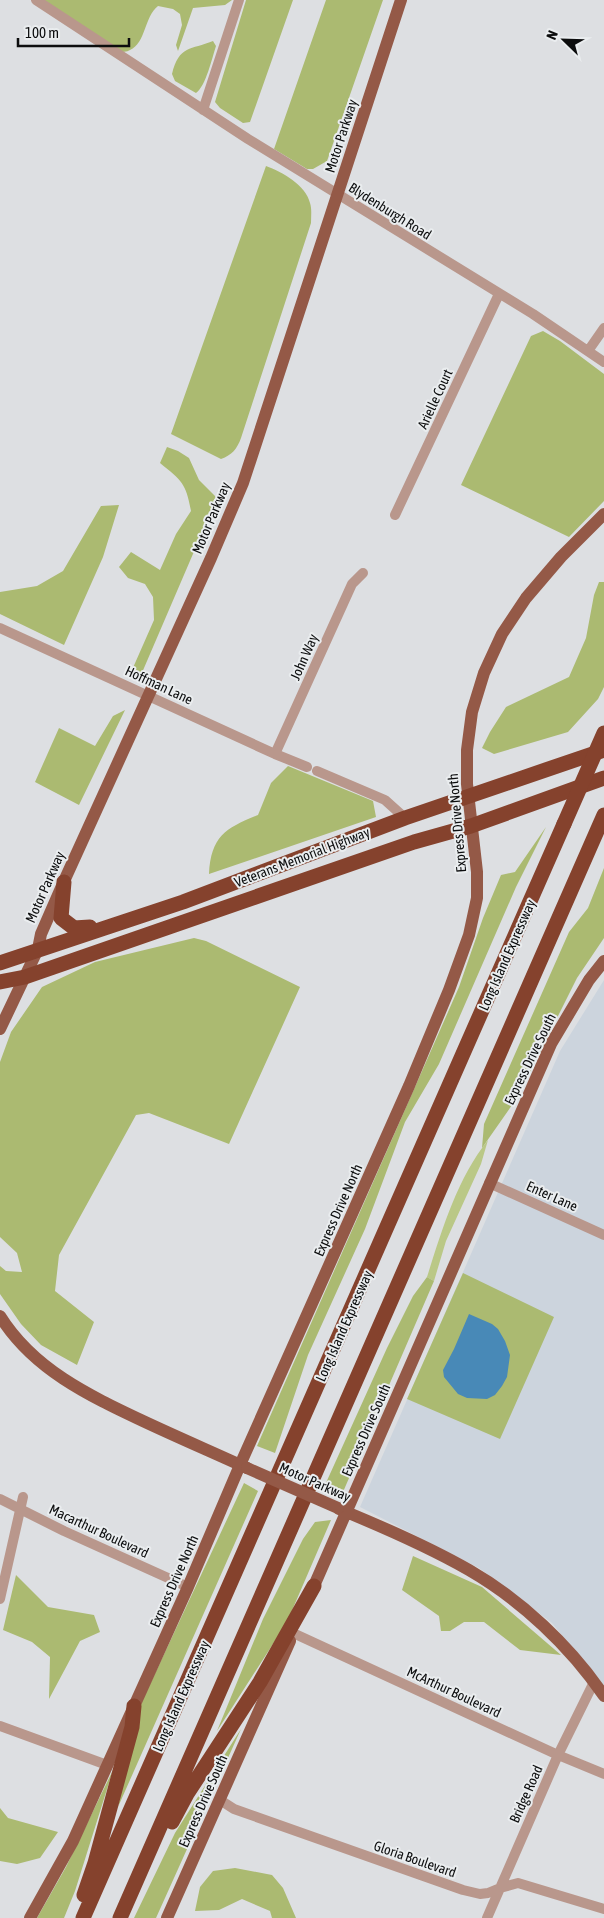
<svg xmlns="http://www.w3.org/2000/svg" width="604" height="1918" font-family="'Asap Condensed',sans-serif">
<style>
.built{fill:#ccd4dd}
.green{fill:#bac886}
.forest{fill:#abba71}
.water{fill:#4889b7}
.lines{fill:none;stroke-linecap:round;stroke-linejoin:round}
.minor{stroke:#b9978c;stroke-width:10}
.major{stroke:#945947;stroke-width:12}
.highway{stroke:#85422d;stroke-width:15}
.major-bridge{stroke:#945947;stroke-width:12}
.highway-bridge{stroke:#85422d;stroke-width:15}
.labels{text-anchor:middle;stroke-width:4;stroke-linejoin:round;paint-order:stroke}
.street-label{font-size:14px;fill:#0c0d0e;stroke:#eaedef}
</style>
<rect width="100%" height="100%" fill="#dddfe2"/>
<!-- built -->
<path class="built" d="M604 980V1687L552 1623 479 1568 360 1507 560 1051Z"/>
<!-- green -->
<path class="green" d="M488 1140 481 1164 446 1241 434 1281 427 1277C442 1230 457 1179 488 1140Z"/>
<!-- forest -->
<path class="forest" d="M41 0H232L225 5 193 8 178 51 176 45 182 25 180 14 173 9 158 6C144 17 146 43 130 50 127 52 122 52 118 52Z
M246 0H293L250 122 243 123 220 108 215 102Z
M326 0H383L327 161 313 169H307L274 149Z
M213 41 216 46C212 58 206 86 196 93L175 81 172 74C179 45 191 50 213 41Z
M266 166C282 172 306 185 310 203 312 209 311 216 311 223L241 438C237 449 232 455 221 459L171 434Z
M543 331 560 341 604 374V501L569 537 461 485 531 336Z
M167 447 178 451 189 458 199 480 217 498 141 675 132 670 154 620 153 597 145 584 128 578 119 567 131 552 160 570 176 534 191 511C186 483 182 481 160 463Z
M119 505 103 557 64 645 0 614V592L37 586 63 571 101 506Z
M599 582H604V687L598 699 568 732 494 754 482 748 490 732 506 707 569 677 586 638 594 595Z
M125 710 79 805 35 782 59 728 95 746 113 716Z
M288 766 373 801 376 817 209 874C211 836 226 828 258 815L271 783Z
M546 827 516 887 439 1064 405 1122 365 1229 308 1355 275 1453 257 1446 459 987 483 918 501 875 515 872Z
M604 868V938L577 978 517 1098 482 1148 484 1124 569 932 588 908Z
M194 938 206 941 300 987 229 1144 149 1113 136 1115 59 1255 55 1291 94 1322 77 1365 41 1345 21 1324 0 1294V1266L6 1271 22 1272 17 1253 0 1237V1062L11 1032 42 987 95 962Z
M463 1273 554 1317 500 1439 407 1399Z
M427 1277 434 1281 343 1492 325 1485 387 1348 413 1296Z
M244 1483 258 1491 118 1807 138 1710Z
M331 1520 287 1622 217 1731 263 1619 303 1539 315 1522Z
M413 1556 482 1587 561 1655 520 1650 484 1622H464L450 1631H441L439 1616 402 1590Z
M16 1575 48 1607 94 1615 100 1632 80 1641 49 1699 50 1657 32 1642 3 1630Z
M241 1729 156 1918H134L175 1833Z
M113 1770 75 1891 64 1918H37L66 1867Z
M0 1808 8 1818 58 1832 40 1858 17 1864 0 1861Z
M235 1868 272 1875 283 1888 296 1918H272L270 1911 242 1899 219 1910 195 1911 200 1887 213 1871Z"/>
<!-- water -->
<path class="water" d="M469 1314 492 1324 498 1329 505 1341 510 1355 507 1377 502 1386 495 1395 487 1399 467 1398 458 1394 444 1377 443 1370 454 1349Z"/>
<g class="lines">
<!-- minor -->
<path class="minor" d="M36 0 248 139 533 314 604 362
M203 110 239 0
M588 351 604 328
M395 515 499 294
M0 628 275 754 307 767
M275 754 352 584 363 573
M317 771 385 800 405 818
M489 1183 604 1235
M0 1499 64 1531 188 1587
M0 1599 23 1497
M293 1633 558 1755 604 1774
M0 1726 107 1765
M220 1800 234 1809 463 1890 480 1894 488 1893 500 1888 518 1883 604 1909
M487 1918 558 1755 594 1682"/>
<!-- major -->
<path class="major" d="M0 1029 38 949 41 934 65 879 211 558 243 483 401 0
M0 1316C33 1369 88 1395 143 1421 177 1437 212 1452 247 1468
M339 1509C383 1527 427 1546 469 1570 521 1600 570 1646 604 1696
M310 1595 551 1044 589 980 604 961
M30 1918 73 1841 188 1587 240 1465 409 1086 449 990 469 935 477 898V872L467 784V750L472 712 484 673 502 634 526 598 561 557 604 514
M167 1918 290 1641"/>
<!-- highway -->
<path class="highway" d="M64 882 61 918 74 928 90 927
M0 963 183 902 405 818 604 750
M0 982 25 977 414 842 471 826 604 778
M172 1822 187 1794 260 1682 314 1586
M84 1895 95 1863 132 1727 134 1706
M83 1918 564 824
M120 1918 604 815"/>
<!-- major-bridge -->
<path class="major-bridge" d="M247 1468 338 1508"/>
<!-- highway-bridge -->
<path class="highway-bridge" d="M564 824 604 733"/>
</g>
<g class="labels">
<!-- street labels -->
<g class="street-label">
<text transform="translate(341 136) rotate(-72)" y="5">Motor Parkway</text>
<text transform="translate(390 211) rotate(32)" y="5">Blydenburgh Road</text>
<text transform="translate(435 399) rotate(-65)" y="5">Arielle Court</text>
<text transform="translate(211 518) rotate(-67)" y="5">Motor Parkway</text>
<text transform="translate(304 657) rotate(-66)" y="5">John Way</text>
<text transform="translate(159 685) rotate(25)" y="5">Hoffman Lane</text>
<text transform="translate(457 823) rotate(-95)" y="5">Express Drive North</text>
<text transform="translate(302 857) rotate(-21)" y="5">Veterans Memorial Highway</text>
<text transform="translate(45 887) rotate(-66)" y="5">Motor Parkway</text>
<text transform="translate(507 955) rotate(-66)" y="5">Long Island Expressway</text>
<text transform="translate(530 1059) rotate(-64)" y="5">Express Drive South</text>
<text transform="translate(552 1196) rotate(24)" y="5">Enter Lane</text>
<text transform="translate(338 1210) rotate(-66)" y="5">Express Drive North</text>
<text transform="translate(344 1326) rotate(-66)" y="5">Long Island Expressway</text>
<text transform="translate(366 1430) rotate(-66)" y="5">Express Drive South</text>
<text transform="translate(315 1482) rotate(24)" y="5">Motor Parkway</text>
<text transform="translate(99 1531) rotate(25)" y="5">Macarthur Boulevard</text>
<text transform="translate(174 1581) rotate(-66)" y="5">Express Drive North</text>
<text transform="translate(454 1692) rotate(25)" y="5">McArthur Boulevard</text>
<text transform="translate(181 1696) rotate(-66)" y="5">Long Island Expressway</text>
<text transform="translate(526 1794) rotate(-66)" y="5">Bridge Road</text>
<text transform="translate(203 1801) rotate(-66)" y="5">Express Drive South</text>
<text transform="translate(415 1859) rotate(19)" y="5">Gloria Boulevard</text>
</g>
</g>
<!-- north arrow -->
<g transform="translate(564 40) rotate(293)" stroke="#eaedef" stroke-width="4" paint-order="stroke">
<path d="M0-4L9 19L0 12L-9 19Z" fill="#0c0d0e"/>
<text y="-8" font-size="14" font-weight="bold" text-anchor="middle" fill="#0c0d0e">N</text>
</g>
<!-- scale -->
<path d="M18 38v8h111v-8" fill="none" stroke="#0c0d0e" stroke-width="2.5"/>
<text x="25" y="38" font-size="15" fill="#0c0d0e" stroke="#eaedef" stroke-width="4" paint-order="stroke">100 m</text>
</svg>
